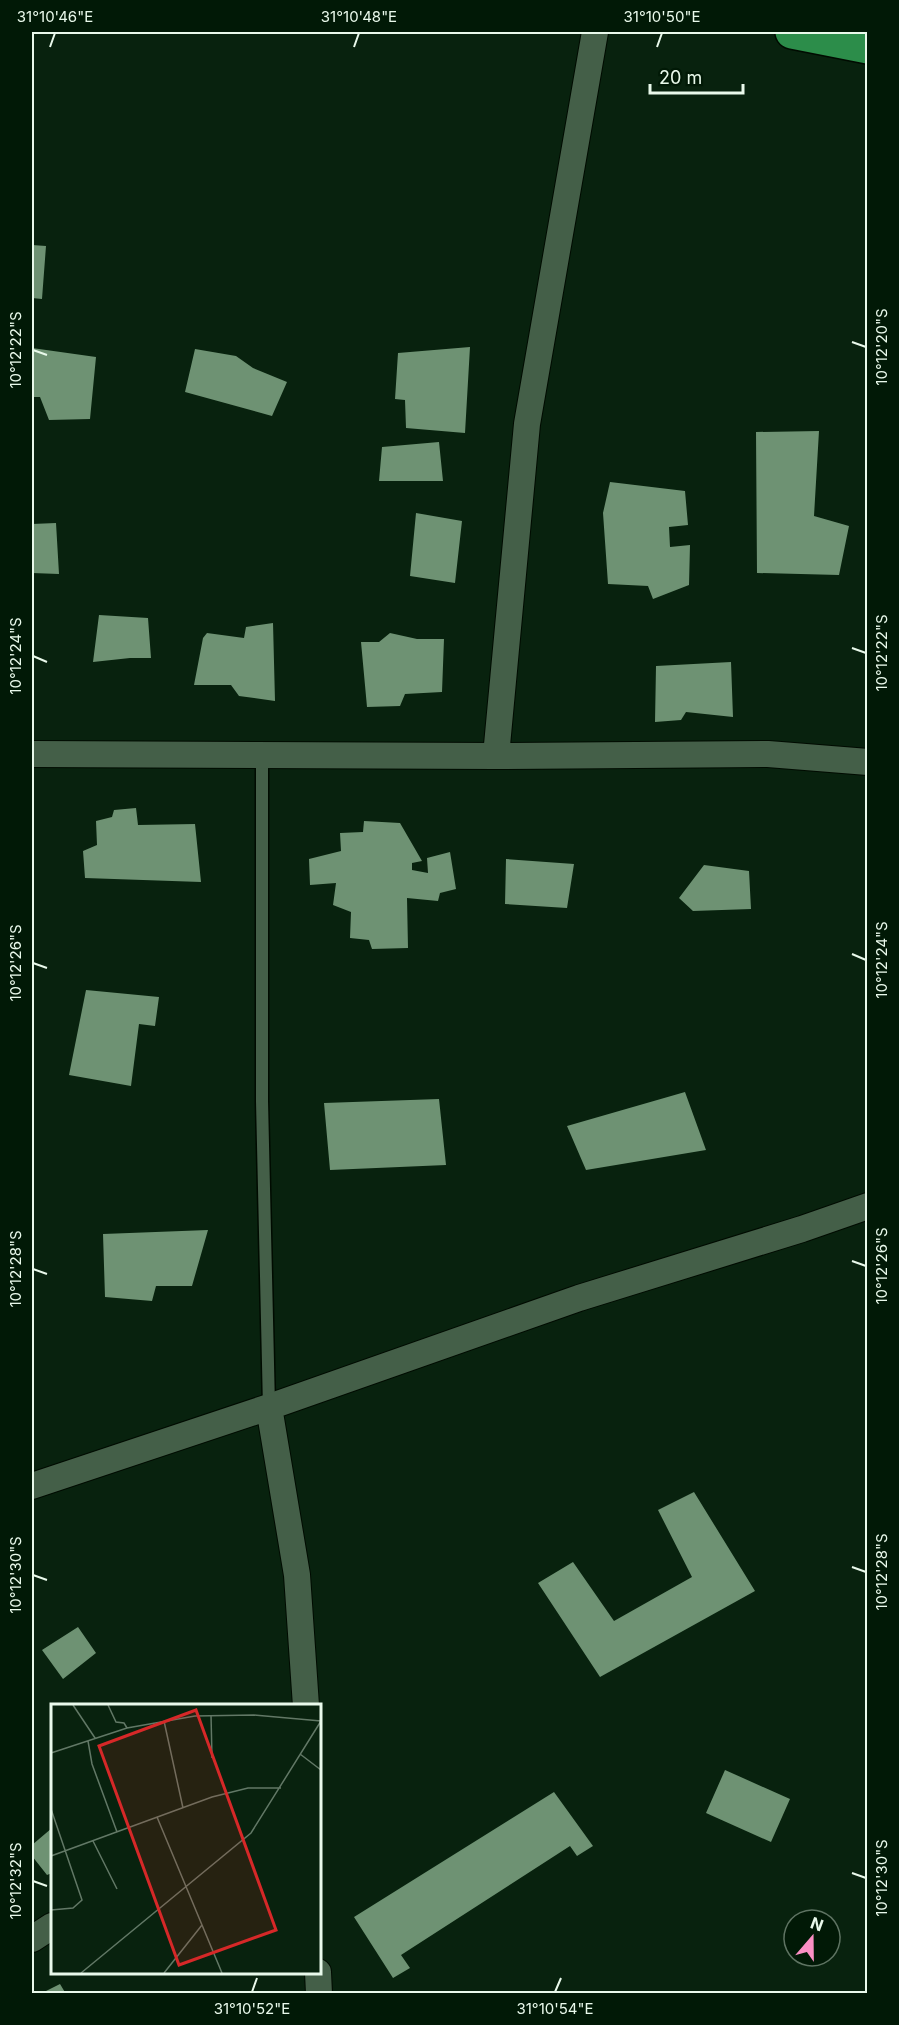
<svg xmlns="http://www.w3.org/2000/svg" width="899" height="2025" font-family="Inter,sans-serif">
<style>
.building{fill:#6e9273}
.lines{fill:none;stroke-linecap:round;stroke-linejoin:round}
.lane-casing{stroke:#000b00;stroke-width:15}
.street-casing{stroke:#000b00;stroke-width:28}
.primary-casing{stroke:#000b00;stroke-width:36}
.lane{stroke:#445f48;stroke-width:12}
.street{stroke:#445f48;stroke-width:26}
.primary{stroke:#2c8d4a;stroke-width:33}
.ticks{fill:none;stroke:#e9f9eb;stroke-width:2}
.inset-road{fill:none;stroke:#627866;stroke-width:1.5}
.view{fill:#d62828;fill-opacity:0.15;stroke:#d62828;stroke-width:3}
.inset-edge{fill:none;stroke:#e9f9eb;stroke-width:3}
.neatline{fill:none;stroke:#e9f9eb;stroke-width:2}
.ticks-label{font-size:15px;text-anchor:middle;fill:#e9f9eb}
</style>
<rect width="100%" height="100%" fill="#08220e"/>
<!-- building -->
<path class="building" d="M32 245 46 246 42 299 32 298Z
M470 347 465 433 406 428 405 400 395 399 398 353Z
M32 348 96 357 90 419 49 420 40 397H32Z
M195 349 236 356 253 368 287 382 272 416 185 392Z
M819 431 814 516 849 526 839 575 757 573 756 432Z
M439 442 443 481H379L382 447Z
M610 482 685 491 688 525 669 527 670 547 690 545 689 585 653 599 648 586 608 584 603 513Z
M416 513 462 521 455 583 410 576Z
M56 523 59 574 32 573V524Z
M99 615 148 618 151 658H130L93 662Z
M273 623 275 701 239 696 231 685H194L203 638 207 633 244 638 246 627Z
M390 633 417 639H444L442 692 405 694 400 706 367 707 361 642H379Z
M731 662 733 717 686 712 681 720 655 722 656 666Z
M136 808 138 825 195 824 201 882 85 878 83 851 97 845 96 821 112 817 114 810Z
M364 821 400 823 422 861 412 863V870L428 873 427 858 450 852 456 889 440 893 438 901 407 898 408 948 372 949 369 940 350 938 351 912 333 905 336 883 310 885 309 859 341 851 340 833 363 832Z
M506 859 574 864 567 908 505 904Z
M704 865 749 871 751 909 693 911 679 898Z
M86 990 159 997 155 1026 139 1024 131 1086 69 1075Z
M685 1092 706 1150 586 1170 567 1126Z
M439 1099 446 1165 330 1170 324 1103Z
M208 1230 192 1286H156L152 1301 105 1297 103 1234Z
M694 1492 755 1591 600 1677 538 1583 573 1562 614 1621 692 1577 658 1510Z
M78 1627 96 1653 63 1679 42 1650Z
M725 1770 790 1799 771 1842 706 1813Z
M554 1792 593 1846 577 1856 570 1846 401 1955 410 1968 393 1978 354 1917Z
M52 1828V1873L47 1875 32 1856V1845Z
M60 1984 66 1994H40Z"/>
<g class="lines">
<defs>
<path id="lane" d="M262 756V1101L269 1407"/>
<path id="street" d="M32 754 496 756 768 754 868 762
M496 756 527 424 595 32
M269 1407 297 1575 306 1706
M32 1486 269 1407 579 1298 802 1229 868 1206
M32 1939 52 1926
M318 1972 319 1994"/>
<path id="primary" d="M792 32 868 47"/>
</defs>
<!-- lane casing -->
<use href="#lane" class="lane-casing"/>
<!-- street casing -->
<use href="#street" class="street-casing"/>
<!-- primary casing -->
<use href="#primary" class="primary-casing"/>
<!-- lane -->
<use href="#lane" class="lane"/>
<!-- street -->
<use href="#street" class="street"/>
<!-- primary -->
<use href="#primary" class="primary"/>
</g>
<!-- ticks -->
<path class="ticks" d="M50 47 55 33M354 47 359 33M657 47 662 33M852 342 866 347M33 350 47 355M852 648 866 653M33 656 47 662M852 954 866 960M33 963 47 968M852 1261 866 1266M33 1269 47 1274M852 1567 866 1572M33 1575 47 1580M852 1873 866 1878M33 1881 47 1886M252 1992 257 1978M555 1992 561 1978"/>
<!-- overview -->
<g transform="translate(51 1704)">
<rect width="270" height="270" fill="#08220e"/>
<path class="inset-road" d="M22 1 44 34M57 1 65 18 73 19 76 24M160 11 161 54M113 17 132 104M37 37 41 60 66 128M0 49 76 24 144 12 203 11 270 17M249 50 270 66M0 105 31 196 22 204 0 206M106 113 171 269M42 137 66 185M0 152 161 93 197 84H230M30 269 200 129 270 17M113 269 151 221"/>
<path class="view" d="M145 6 225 226 128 261 48 42Z"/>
<rect width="270" height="270" class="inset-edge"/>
</g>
<!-- border -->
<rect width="899" height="2025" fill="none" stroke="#011906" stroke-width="66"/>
<!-- north arrow -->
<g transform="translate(812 1938) rotate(20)"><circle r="28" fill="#011906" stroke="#5e7362" stroke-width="1.5"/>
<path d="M0-4.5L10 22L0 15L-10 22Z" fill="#fb8fc4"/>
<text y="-9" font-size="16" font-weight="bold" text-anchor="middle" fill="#e9f9eb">N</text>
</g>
<!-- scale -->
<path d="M650 84v9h93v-9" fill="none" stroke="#e9f9eb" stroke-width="3"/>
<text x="659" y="84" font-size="18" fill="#e9f9eb" stroke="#011906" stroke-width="4.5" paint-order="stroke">20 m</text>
<rect x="33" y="33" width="833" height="1959" class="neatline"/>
<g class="ticks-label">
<text x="55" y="22">31°10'46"E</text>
<text x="359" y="22">31°10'48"E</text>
<text x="662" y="22">31°10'50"E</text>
<text transform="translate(882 347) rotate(-90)" y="5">10°12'20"S</text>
<text transform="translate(16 350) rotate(-90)" y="5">10°12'22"S</text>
<text transform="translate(882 653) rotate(-90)" y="5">10°12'22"S</text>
<text transform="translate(16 656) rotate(-90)" y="5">10°12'24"S</text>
<text transform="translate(882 960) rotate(-90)" y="5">10°12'24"S</text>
<text transform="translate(16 963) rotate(-90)" y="5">10°12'26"S</text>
<text transform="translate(882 1266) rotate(-90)" y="5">10°12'26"S</text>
<text transform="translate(16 1269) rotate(-90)" y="5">10°12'28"S</text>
<text transform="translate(882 1572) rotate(-90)" y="5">10°12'28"S</text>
<text transform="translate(16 1575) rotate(-90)" y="5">10°12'30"S</text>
<text transform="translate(882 1878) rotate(-90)" y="5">10°12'30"S</text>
<text transform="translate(16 1881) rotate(-90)" y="5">10°12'32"S</text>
<text x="252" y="2014">31°10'52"E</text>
<text x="555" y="2014">31°10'54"E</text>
</g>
</svg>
